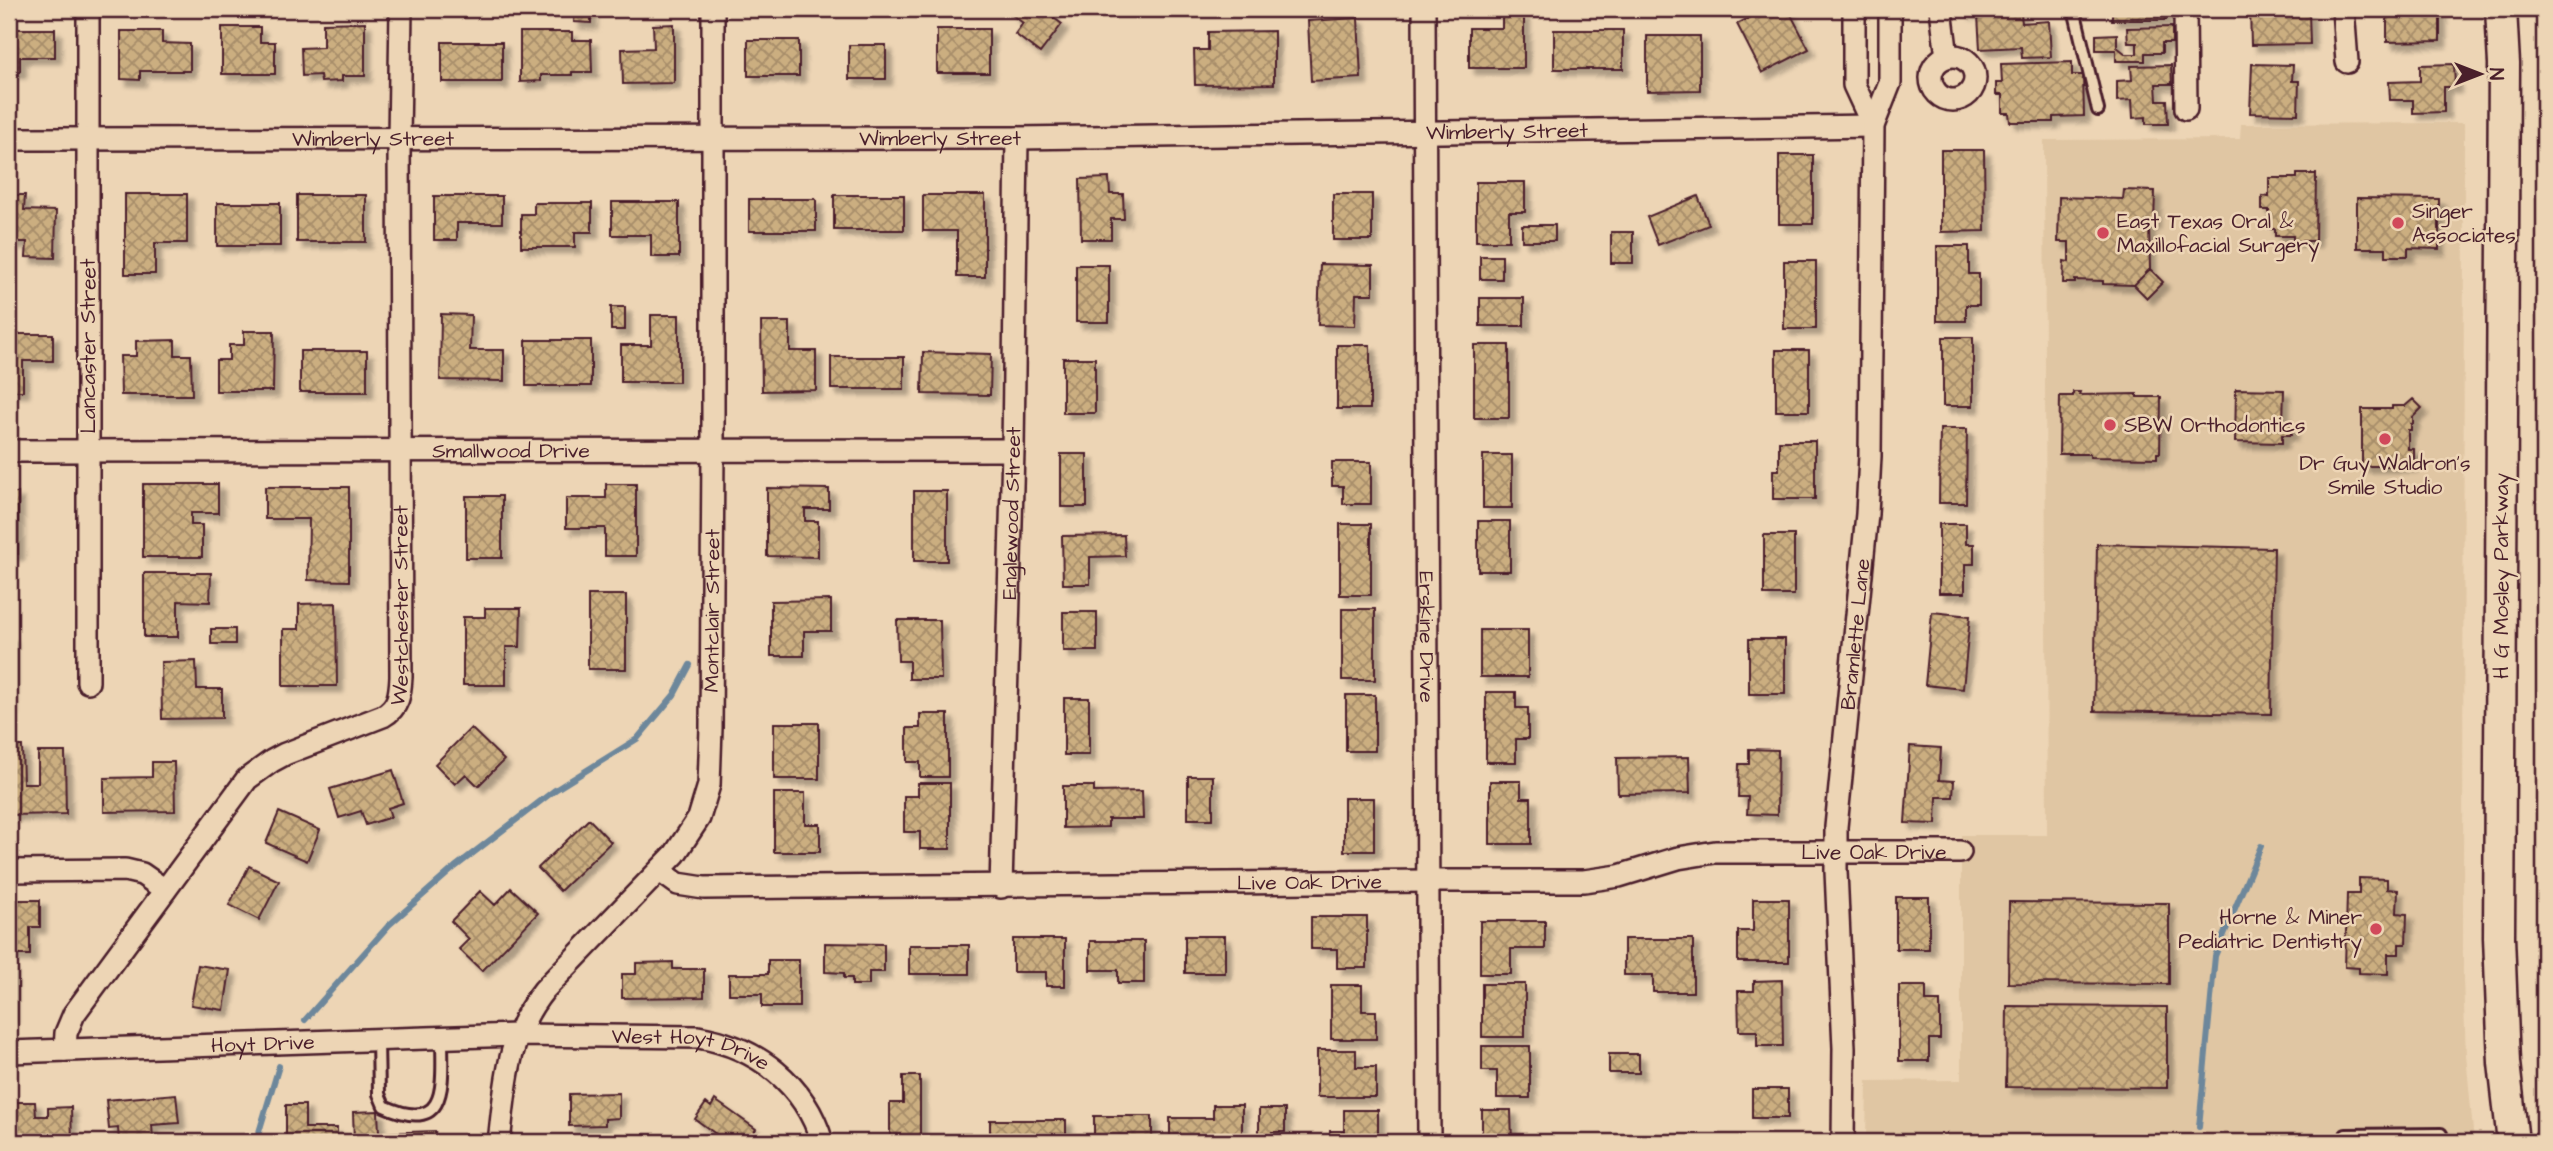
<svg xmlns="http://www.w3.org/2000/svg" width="2553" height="1151" font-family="'Architects Daughter',sans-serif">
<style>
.built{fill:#e0c6a3}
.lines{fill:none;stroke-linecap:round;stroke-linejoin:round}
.stream{stroke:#6d879b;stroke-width:6}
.building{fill:url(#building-cross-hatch);stroke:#4a1f2b;stroke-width:2;filter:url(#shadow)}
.service-casing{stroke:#4a1f2b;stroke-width:16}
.minor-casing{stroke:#4a1f2b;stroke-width:26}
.secondary-casing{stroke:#4a1f2b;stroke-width:35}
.service{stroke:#edd5b5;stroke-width:10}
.minor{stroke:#edd5b5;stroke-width:21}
.secondary{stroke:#edd5b5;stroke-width:30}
.poi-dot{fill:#d1495b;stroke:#edd5b5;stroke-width:2.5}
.labels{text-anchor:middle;stroke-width:5;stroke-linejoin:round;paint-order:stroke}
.street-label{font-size:21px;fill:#4a1f2b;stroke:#edd5b5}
.poi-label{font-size:21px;fill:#4a1f2b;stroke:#edd5b5;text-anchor:start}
</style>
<defs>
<pattern id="building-cross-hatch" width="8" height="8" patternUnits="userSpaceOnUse" patternTransform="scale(1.75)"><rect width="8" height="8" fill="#cbae80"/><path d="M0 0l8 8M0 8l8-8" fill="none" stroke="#a78d69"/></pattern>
<filter id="shadow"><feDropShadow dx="6" dy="6" stdDeviation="2" flood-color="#0004"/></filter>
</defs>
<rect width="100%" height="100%" fill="#edd5b5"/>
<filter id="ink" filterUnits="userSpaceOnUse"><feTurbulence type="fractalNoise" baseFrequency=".0143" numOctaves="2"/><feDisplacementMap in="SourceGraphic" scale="14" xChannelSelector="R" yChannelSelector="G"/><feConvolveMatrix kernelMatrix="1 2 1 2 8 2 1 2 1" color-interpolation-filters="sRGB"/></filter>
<g filter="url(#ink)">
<!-- built -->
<path class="built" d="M2464 123 2463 979 2466 1055 2474 1142H1866L1867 1081 1961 1080V835H2047L2044 140 2240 139 2241 124Z"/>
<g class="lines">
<!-- stream -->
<path class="stream" d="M305 1020 389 925 455 867 555 790 637 739 674 695 690 665
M2199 1127 2215 956 2261 846
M256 1142 279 1066"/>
</g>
<!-- building -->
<path class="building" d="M575 9H591V23L574 22Z
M1015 9H1055L1050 15 1062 24 1040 53 1015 34 1023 23 1011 14Z
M1766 9H1788L1809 49 1762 73 1737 24Z
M1964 9H2024L1965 13Z
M2112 9H2166V20H2112Z
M2250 9H2304V12H2309L2310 44 2251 45Z
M2392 9H2440V41L2387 42V16H2392Z
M2021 14 2022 23 2049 21 2051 57 2022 58 2021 47 1980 49 1978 16Z
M1502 15H1524V68H1469V28H1502Z
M1358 18 1361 78 1311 81 1308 21Z
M365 22V76H342V81L321 82 320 75 302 76 301 48 323 47V23Z
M674 24V83L623 84 622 49 654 48 653 25Z
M222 27H260V42H275V74H222Z
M2172 27V43H2162V53H2145V61H2116V50H2096V35L2117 34V47L2126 54H2137V43H2128L2127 28Z
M9 29H55V57H20V72H9Z
M937 29H989V73H937Z
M1554 30H1623V69H1554Z
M121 31H162V43L190 44V71H140V80L121 79Z
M1274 31V84L1195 85 1194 50H1208V32Z
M520 32H572V40H591L592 72H572V75H541V81L520 82Z
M1647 36H1700V90L1647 91Z
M748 40H799V76H748Z
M442 42H502V82H442Z
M849 45H886V79H849Z
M2072 62V75H2083L2084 116 2053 117V122H2010L2009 113H2002V95H1996V83H2002L2001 64Z
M2252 64 2293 65 2292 81H2299L2298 114 2250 113Z
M2454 64 2455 87H2444V112L2413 113V100H2390L2389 82 2420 81V65Z
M2171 65 2172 84H2156L2157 100H2167L2168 124H2146V117L2133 118 2132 100 2117 101V81L2132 80 2131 66Z
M1941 150H1984L1985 231 1941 232Z
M1779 155H1813V224H1779Z
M2297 174H2316L2315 241H2293V236H2275V229H2269V210H2262V196L2269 197V178H2297Z
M1109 178 1110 194H1123L1124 219H1111V239H1081L1080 179Z
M1476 182H1525V212H1509V241H1476Z
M2124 190 2155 191 2154 224H2149L2150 269 2134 285 2103 284V281L2075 280V283H2063L2064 261 2069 262V242H2058L2059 197 2123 199Z
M125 194H187V243H155V274H125Z
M1333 194H1372V240H1333Z
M9 195H25L24 210 56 211 55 258 26 257 27 242H9Z
M297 195H366V242H297Z
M834 195H904V230H834Z
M923 195H985V277H957V231H923Z
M434 196H502V223H457V240H434Z
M1698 196 1709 225 1658 245 1647 217Z
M2357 198 2439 199V249L2408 248V256H2386V248H2357Z
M749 199H816V231H749Z
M612 202H679V257H651V235H612Z
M217 203H280V246H217Z
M534 203H592V232H575V247H521V214H534Z
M1522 225H1555V241H1522Z
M1611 232H1633V263H1611Z
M1937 246H1969V274H1979V305H1966V321H1937Z
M1480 256H1502V279H1480Z
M1784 261H1816V329H1784Z
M1320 264 1373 265V294H1356L1355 326 1318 325Z
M1076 265H1109V322H1076Z
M2150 269 2163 282 2147 298 2134 285Z
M1480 298H1524V326H1480Z
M611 307H625V330H611Z
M441 314 471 315 470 350H504V381L440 380Z
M651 315H679V382H621V345H651Z
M761 322H790V351H816V390L762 391Z
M244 331H274L273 391H216V360H229V345H244Z
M9 334H53V361H23V391H9Z
M1943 337H1973V406H1943Z
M175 340V355H191L192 395H121L120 356H136V341Z
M526 340H591V386H526Z
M1337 345H1370V409H1337Z
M1474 345H1509V418H1474Z
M1776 350H1809V411H1776Z
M300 351H367V392H300Z
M923 352 991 354 990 395 922 394Z
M831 357H904V389H831Z
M1063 358H1095V413H1063Z
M2236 389 2284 390 2283 422H2291V435H2282V443L2235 442Z
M2073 392H2080L2079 395 2137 394V397H2161L2160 453H2157V458L2090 457V454H2059L2060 396H2073Z
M2413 399 2422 408 2413 417V424H2411V430H2408V449H2414V459H2411V466H2362V409H2392V406H2405Z
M1940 429H1967L1966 503H1939Z
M1779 441H1815V499H1773V470H1779Z
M1061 454H1087V507H1061Z
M1483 455H1512V508H1483Z
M1332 462H1371V504H1343V486H1332Z
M143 484H218V513H191V525H202V557H143Z
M606 484H636V556H605V528H566V498H606Z
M265 487H349V581L308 580 309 519H265Z
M767 488 829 489V509H805V521H818V557L767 556Z
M914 491H947V561H914Z
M9 493H18V554H9Z
M466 496H502V558H466Z
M1478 521H1510V571H1478Z
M1340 524H1371V595H1340Z
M1939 524H1966V544H1974V564H1965V593H1939Z
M1124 535 1125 556 1090 557V584H1063L1062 536Z
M1764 535H1794V595H1764Z
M2097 544 2274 548 2271 714 2094 711Z
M144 573H211L210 602 178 601V637H144Z
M588 595H626V669H588Z
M831 600V631H804V656H771V601Z
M336 603 337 686H283V629H299V604Z
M485 608H521L520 647H506V685H463V617H485Z
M1342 609H1375V680H1342Z
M1063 612H1097V651H1063Z
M1932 612 1970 616 1963 689 1925 685Z
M897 620H940L941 679H909V661H898Z
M211 629H235V644H211Z
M1480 630H1528V677H1480Z
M9 636H11V708H9Z
M1749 639H1785V694H1749Z
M196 661 197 689H222V718L162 719 161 662Z
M1486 692H1516V708H1528V739H1516V762H1486Z
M1346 695H1375V751H1346Z
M1064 698H1089V755H1064Z
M920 714H948V777H920V762H907V728H920Z
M774 723H819V779H774Z
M471 728 504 760 478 786 466 774 455 784 435 764Z
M9 746H22L23 783H38V752H65L66 814 9 815Z
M1910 746 1941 748 1939 780 1954 781 1953 797H1937L1936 824 1905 823Z
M1749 749 1778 750 1777 815 1747 814 1748 797H1738L1739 764H1749Z
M1689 757 1690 793 1618 794 1617 758Z
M152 762H174L175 811 104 812V778L152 777Z
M393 770 403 803 388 808 391 817 366 825 361 811 339 818 330 789Z
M1188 776H1213V819H1188Z
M1490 781H1521V798H1531V844H1490Z
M918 783H950V849H920V832H904V796H918Z
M1063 786H1094V792L1142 791 1143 819H1108V827L1063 828Z
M774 793H805V824H820V852H774Z
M1344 798H1374V851H1344Z
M279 812 320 830 307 861 266 843Z
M589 819 611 842 560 891 538 868Z
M249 866 279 881 259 920 229 905Z
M2359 878 2387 879V889L2398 890 2397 913 2407 914 2406 944H2399V954H2388V974L2359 973V968L2345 967 2347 894H2359Z
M511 888 538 913 482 971 459 949 469 939 451 921 480 891 495 905Z
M1896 897H1929V949H1896Z
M1753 899H1789V962H1738V931H1753Z
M9 900H40V927H30V955H9Z
M2009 902 2169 903V984L2008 983Z
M1311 917H1367V968H1337V949H1311Z
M1480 921H1545V949H1511V974H1480Z
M1185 936H1225V973H1185Z
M1013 939H1065V986H1046V972H1013Z
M1624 939H1693V992H1653V975H1624Z
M1090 941H1144V983H1118V970H1090Z
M825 943 884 944V972H869V985H852V978H844V973L825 972Z
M909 945H969V974H909Z
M768 960H799V1007H762V994H729V974H768Z
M673 962V969H704V997L622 998V974H636V963Z
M9 965H11V1018H9Z
M198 965 230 970 224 1010 191 1005Z
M1782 980 1783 1046H1757V1031H1739L1738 991H1754V981Z
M1482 984H1525V1037H1482Z
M1331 985H1362V1011H1376V1039H1331Z
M1899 986H1926V1001H1940V1039H1929V1061H1899Z
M2007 1006 2167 1007V1088L2006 1087Z
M1482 1046H1530V1098H1497V1071H1482Z
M1317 1050H1356V1067H1376V1097H1317Z
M1609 1054H1639V1073H1609Z
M903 1076H920V1142H890V1103H903Z
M1752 1089H1788V1118H1752Z
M619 1093V1118L605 1119V1125L569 1126V1094Z
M176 1094 179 1123 152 1125 153 1138 119 1141 118 1128 109 1129 106 1100Z
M715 1100 756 1129 747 1142H739L733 1138 727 1142 695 1119 706 1103 711 1107Z
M10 1102H35L36 1116H48V1108L71 1107 72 1142H11Z
M286 1105H305V1128H337V1142H286Z
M1213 1105H1242V1142H1170V1118H1213Z
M1259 1109H1285V1132H1272V1142H1259Z
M1344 1110H1378V1142H1330V1131H1344Z
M1482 1110H1511L1512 1142H1533H1482Z
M378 1111 379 1133 435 1131 436 1142H354L353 1112Z
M1094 1116H1152V1142H1094Z
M990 1120H1066V1142H990Z
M1555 1136V1142H1542L1541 1137Z"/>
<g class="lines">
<defs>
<path id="service" d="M2074 9 2098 110
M378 1040 379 1094 384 1106C450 1136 442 1082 442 1037
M2344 1142 2346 1135 2441 1134V1142"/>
<g id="minor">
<path d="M88 9V682"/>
<path id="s1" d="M1424 9 1429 1142"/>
<path d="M1854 9V85L1873 126"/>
<path d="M1941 9 1947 57"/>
<path d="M2185 9 2186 109"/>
<path d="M2343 9 2347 62"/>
<circle cx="1953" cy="78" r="22"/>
<path id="s2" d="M9 139 1017 138 1873 126"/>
<path id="s3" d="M9 451 1013 450"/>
<path d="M9 871 125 870 142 874 165 890"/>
<path id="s4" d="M660 871 678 884 704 888 1428 881H1584L1619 876 1678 858 1715 852H1960"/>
<path id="s5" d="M1001 887 1013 450 1017 138"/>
<path id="s6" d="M65 1050 66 1033 74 1014 247 779 272 761 285 754 383 716C399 707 400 694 401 677L399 139 401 9"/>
<path id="s7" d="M9 1052 516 1035 698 1037C757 1047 805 1084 822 1142"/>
<path id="s8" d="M499 1142C506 1085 506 1037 544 990L675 854 699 818 709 785 711 728 713 450V9"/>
<path id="s9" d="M1843 1142 1844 1048 1836 871V827L1867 514 1870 456 1873 126 1890 83V9"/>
</g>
<path id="secondary" d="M2501 9 2504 64 2499 937 2504 1063 2513 1142"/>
</defs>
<!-- service casing -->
<use href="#service" class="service-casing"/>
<!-- minor casing -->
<use href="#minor" class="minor-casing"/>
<!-- secondary casing -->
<use href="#secondary" class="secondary-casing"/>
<!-- service -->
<use href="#service" class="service"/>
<!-- minor -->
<use href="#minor" class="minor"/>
<!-- secondary -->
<use href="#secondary" class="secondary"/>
</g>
</g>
<!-- markers -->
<g class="poi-dot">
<circle cx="2398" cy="223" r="7"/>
<circle cx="2103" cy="233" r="7"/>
<circle cx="2110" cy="425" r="7"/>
<circle cx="2385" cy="439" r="7"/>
<circle cx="2376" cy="929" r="7"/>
</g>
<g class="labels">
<!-- street labels -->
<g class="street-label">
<text dy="7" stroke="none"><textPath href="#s2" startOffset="1498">Wimberly Street</textPath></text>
<text dy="7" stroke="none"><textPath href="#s2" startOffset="931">Wimberly Street</textPath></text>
<text dy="7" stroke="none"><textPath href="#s2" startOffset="364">Wimberly Street</textPath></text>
<text transform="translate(88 346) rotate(-90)" y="7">Lancaster Street</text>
<text dy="7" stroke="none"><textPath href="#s3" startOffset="502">Smallwood Drive</textPath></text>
<text dy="7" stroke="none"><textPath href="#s5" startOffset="374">Englewood Street</textPath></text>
<text transform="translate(2501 576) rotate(-90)" y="7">H G Mosley Parkway</text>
<text dy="7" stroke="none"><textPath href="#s6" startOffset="597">Westchester Street</textPath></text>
<text dy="7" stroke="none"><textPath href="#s8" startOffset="602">Montclair Street</textPath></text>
<text dy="7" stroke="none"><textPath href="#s9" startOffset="509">Bramlette Lane</textPath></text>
<text dy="7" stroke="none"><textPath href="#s1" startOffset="628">Erskine Drive</textPath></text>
<text dy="7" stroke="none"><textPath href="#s4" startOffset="1222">Live Oak Drive</textPath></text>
<text dy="7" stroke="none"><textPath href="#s4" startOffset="654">Live Oak Drive</textPath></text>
<text dy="7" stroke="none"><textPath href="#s7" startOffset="254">Hoyt Drive</textPath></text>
<text dy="7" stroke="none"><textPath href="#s7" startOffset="684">West Hoyt Drive</textPath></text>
</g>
<!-- poi labels -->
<g class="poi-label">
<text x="2412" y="218">Singer<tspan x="2412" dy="24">Associates</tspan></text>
<text x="2117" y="228">East Texas Oral &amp;<tspan x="2117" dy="24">Maxillofacial Surgery</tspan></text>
<text x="2124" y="432">SBW Orthodontics</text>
<text x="2385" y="470" text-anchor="middle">Dr Guy Waldron's<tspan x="2385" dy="24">Smile Studio</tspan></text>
<text x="2362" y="924" text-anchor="end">Horne &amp; Miner<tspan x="2362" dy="24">Pediatric Dentistry</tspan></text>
</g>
</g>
<!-- margin -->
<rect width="2553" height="1151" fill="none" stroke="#edd5b5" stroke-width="35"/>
<rect x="18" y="18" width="2518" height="1116" fill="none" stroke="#4a1f2b" stroke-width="2.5" filter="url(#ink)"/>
<!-- north arrow -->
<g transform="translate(2480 74) rotate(90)" stroke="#edd5b5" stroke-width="5" paint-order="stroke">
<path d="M0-5L12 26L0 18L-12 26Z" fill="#4a1f2b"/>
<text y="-10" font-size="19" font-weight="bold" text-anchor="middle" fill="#4a1f2b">N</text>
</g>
</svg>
